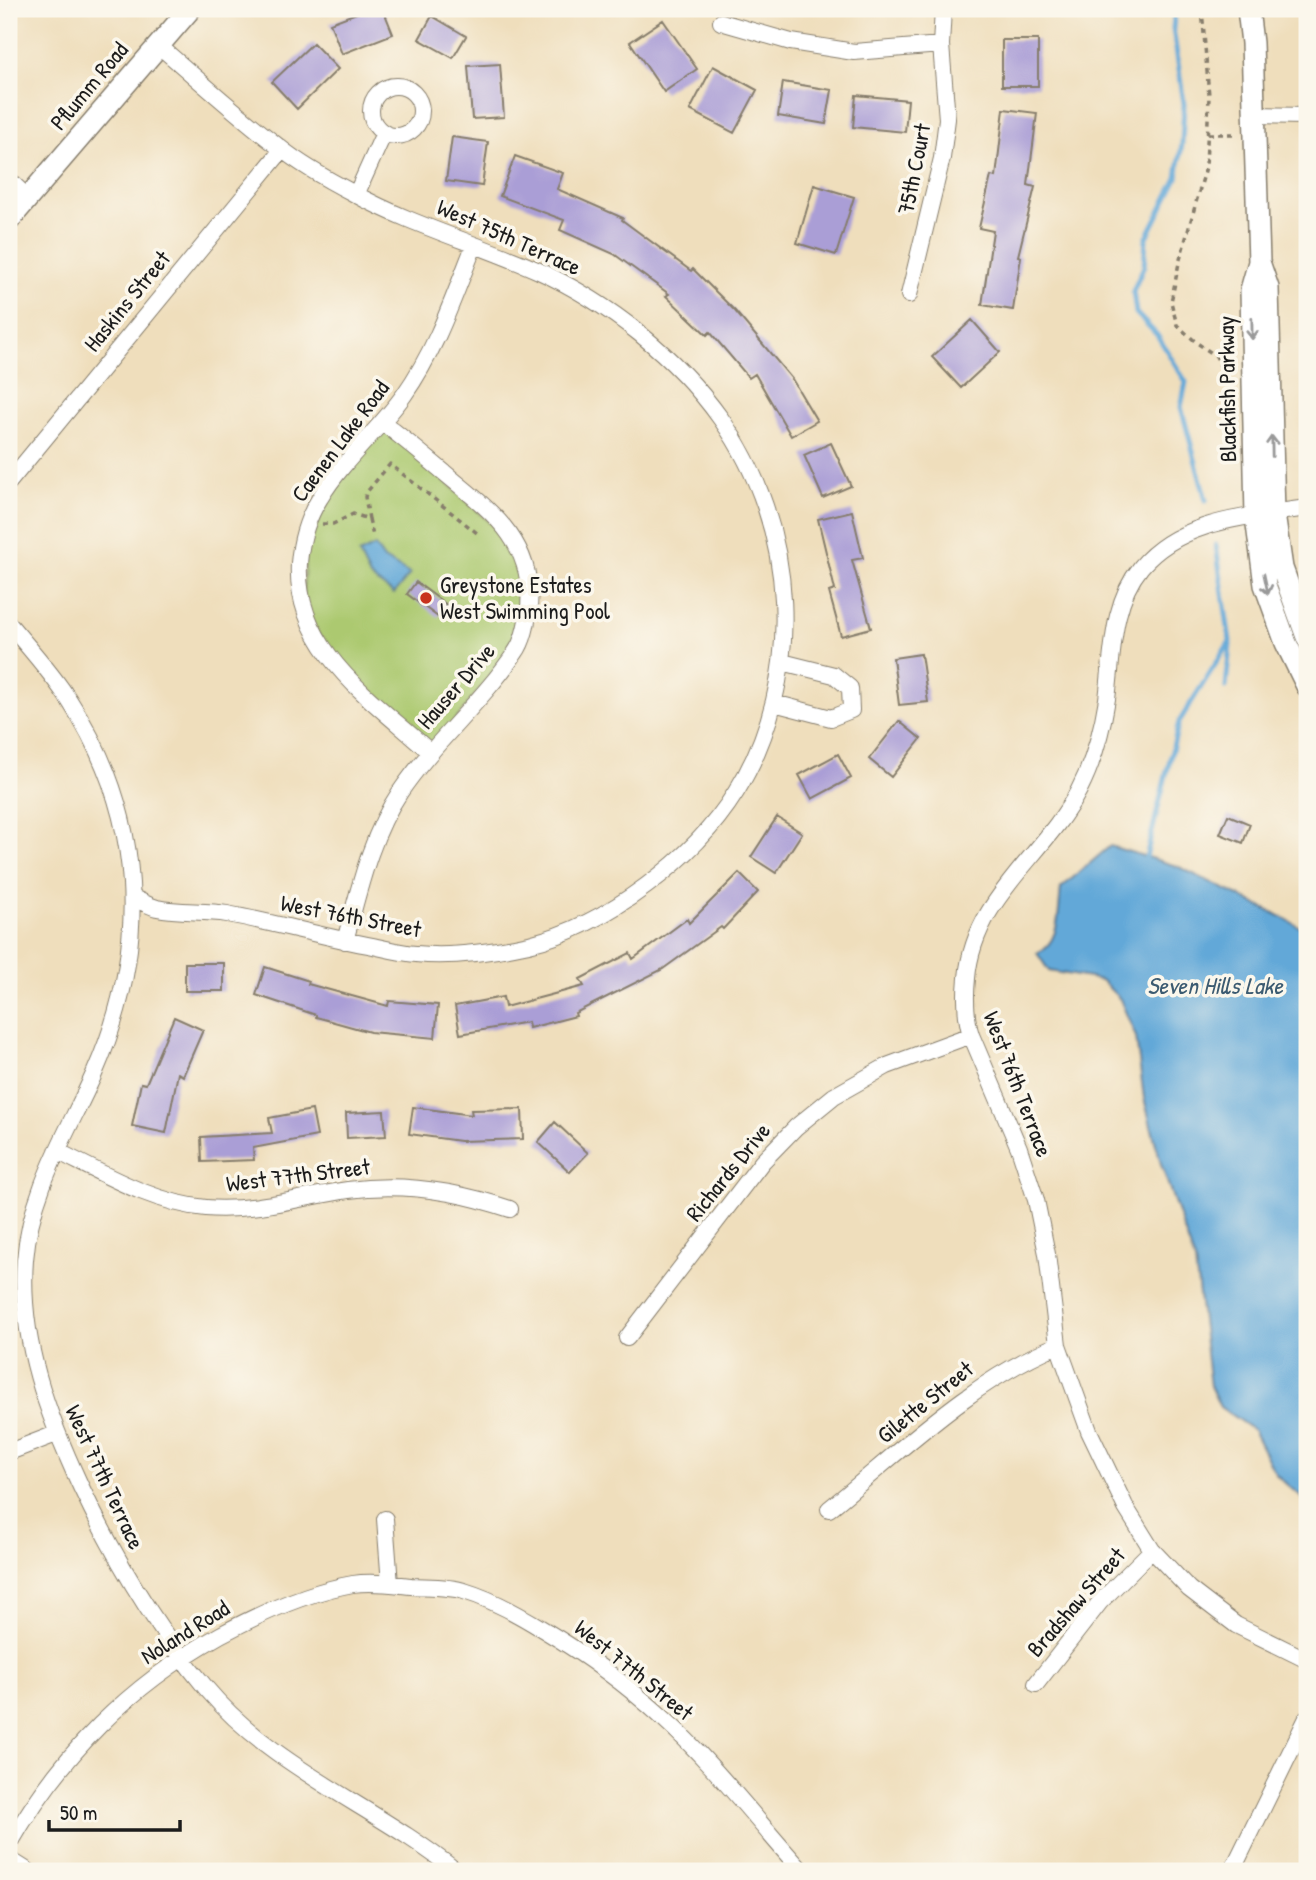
<svg xmlns="http://www.w3.org/2000/svg" width="1316" height="1880" font-family="'Patrick Hand',sans-serif">
<style>
.green{fill:#acc970;stroke:#647246;stroke-width:2}
.water{fill:#62a8d8;stroke:#3f627a;stroke-width:2}
.lines{fill:none;stroke-linecap:round;stroke-linejoin:round}
.stream{stroke:#62a8d8;stroke-width:5}
.building{fill:#aa9ed6}
.minor-casing{stroke:#867d6c;stroke-width:18}
.secondary-casing{stroke:#867d6c;stroke-width:24}
.path{stroke:#867d6c;stroke-width:3.5;stroke-dasharray:5 5;stroke-linecap:butt}
.minor{stroke:#fff;stroke-width:16}
.secondary{stroke:#fff;stroke-width:21}
.oneway{stroke:#999}
.poi-dot{fill:#c8321e;stroke:#fbf7ec;stroke-width:2.5}
.labels{text-anchor:middle;stroke-width:7;stroke-linejoin:round;paint-order:stroke}
.street-label{font-size:23px;fill:#1c1c1c;stroke:#fbf7ec}
.poi-label{font-size:23px;fill:#1c1c1c;stroke:#fbf7ec;text-anchor:start}
.water-label{font-size:24px;font-style:italic;fill:#3c5b71;stroke:#fbf7ec}
</style>
<rect width="100%" height="100%" fill="#fbf7ec"/>
<filter id="ink" filterUnits="userSpaceOnUse"><feTurbulence type="fractalNoise" baseFrequency=".0143" numOctaves="2"/><feDisplacementMap in="SourceGraphic" scale="14" xChannelSelector="R" yChannelSelector="G"/><feConvolveMatrix kernelMatrix="1 2 1 2 8 2 1 2 1" color-interpolation-filters="sRGB"/></filter>
<filter id="wash" filterUnits="userSpaceOnUse"><feTurbulence type="fractalNoise" baseFrequency=".00686" numOctaves="4" result="noise"/><feDisplacementMap in="SourceGraphic" scale="28" xChannelSelector="R" yChannelSelector="G"/><feGaussianBlur stdDeviation="1.57" result="paint"/><feColorMatrix in="noise" values="0 0 0 0 0 0 0 0 0 0 0 0 0 0 0 0 0 1.4 0 .05"/><feComposite in="paint" operator="in"/></filter>
<g filter="url(#wash)">
<rect width="100%" height="100%" fill="#efdebc"/>
<!-- green -->
<path class="green" d="M382 422 519 549 523 635 430 752 337 668 302 606 308 519Z"/>
<!-- water -->
<path class="water" d="M375 546 384 559 410 574 394 594 370 577 359 554Z
M1110 846 1177 866 1282 917 1307 931V1502L1276 1475 1253 1430 1220 1407 1210 1386 1195 1262 1161 1164 1144 1098 1136 1037 1120 999 1101 980 1049 971 1037 953C1061 943 1058 910 1061 888Z"/>
<g class="lines">
<!-- stream -->
<path class="stream" d="M1175 9 1173 28 1184 104 1182 144 1177 178 1146 239 1144 266 1133 291 1136 313 1157 335 1186 382 1181 407 1206 500
M1226 687 1230 644
M1146 857 1179 722 1230 641 1216 545"/>
</g>
<g id="blocks">
<!-- building -->
<path class="building" d="M367 9H383L393 34 342 54 330 23Z
M432 16 466 36 453 58 419 39Z
M663 20 697 69 664 92 630 42Z
M1002 40H1038V86H1002Z
M313 43 338 69 297 109 272 82Z
M500 64 504 117 472 119 468 66Z
M713 66 757 90 734 133 690 110Z
M783 82 832 90 826 124 778 116Z
M856 95 908 100 905 132 853 127Z
M1004 109 1037 113 1028 185 1035 187 1018 256 1021 257 1013 310 982 305 993 231 979 228 991 176 996 177Z
M452 137 488 142 482 186 446 181Z
M515 156 563 173 557 189 623 218 622 220 691 271 693 269 735 311 792 379 817 421 791 436 755 374 749 378 710 332 707 335 666 296 669 294 614 254 560 230 564 220 500 196Z
M814 185 854 197 836 255 797 243Z
M972 320 1000 352 961 388 932 357Z
M831 443 851 486 823 498 804 455Z
M852 511 863 558 852 560 871 628 841 636 829 592 835 590 818 519Z
M416 582 447 605 438 617 407 594Z
M921 654 928 702 899 705 893 658Z
M899 721 921 739 891 777 869 759Z
M838 754 851 778 812 799 799 775Z
M1228 815 1250 824 1243 843 1220 834Z
M777 817 802 833 776 873 751 857Z
M739 873 758 892 723 929 721 927 663 969 575 1013 576 1016 529 1028 528 1022 460 1034 455 1006 503 997 505 1007 584 986 580 979 630 953 633 959 687 919 689 923Z
M185 963H224V991H185Z
M265 967 309 981 308 984 388 1006 389 1001 438 1005 435 1038 370 1032 316 1017V1015L256 995Z
M174 1017 203 1030 183 1076 178 1073 166 1133 132 1126 141 1083 146 1084Z
M413 1107 472 1115 471 1110 522 1109 523 1139 460 1141 409 1134Z
M312 1110 317 1136 253 1148 254 1160 202 1162 201 1137 272 1133 269 1118Z
M384 1111 386 1136 347 1138 346 1113Z
M555 1122 588 1153 570 1172 538 1142Z"/>
</g>
</g>
<g filter="url(#ink)">
<use href="#blocks" fill-opacity="0" stroke="#867d6c" stroke-width="2"/>
<g class="lines">
<defs>
<path id="minor" d="M721 22 791 42 854 52 941 45
M371 111a25 25 0 1 1 50 0a25 25 0 1 1-50 0Z
M1254 115 1307 116
M9 180 28 198
M356 195 384 133
M909 295 942 158 947 119 941 45 943 9
M9 482 282 150
M1307 508C1250 517 1181 519 1141 567 1111 604 1113 654 1107 699 1102 730 1094 761 1079 790 1044 857 974 897 967 978 965 998 965 1016 971 1035L1019 1148 1036 1200 1047 1254 1058 1345 1089 1431 1126 1508 1152 1550 1189 1589 1236 1625 1307 1660
M9 624C29 648 52 673 69 700 145 817 150 947 94 1074 67 1134 30 1192 25 1260 19 1340 48 1416 81 1487 115 1559 155 1627 206 1688 274 1769 375 1806 456 1871
M774 703 831 718 851 710 850 688 834 675 782 662
M430 752C373 700 294 650 299 563 301 540 307 518 320 498 343 460 378 431 404 395 436 350 454 296 474 246
M133 898C141 901 149 906 157 908 180 913 204 910 227 914 276 923 324 937 373 946 387 949 401 953 416 954 453 958 492 952 529 944 571 934 611 912 646 886 680 861 713 829 736 792 806 679 797 526 721 419 676 356 609 303 539 271 479 244 411 225 353 193 328 180 301 165 279 147 237 115 198 79 158 45
M345 941C359 890 370 837 400 792 434 742 481 703 515 653 524 641 527 623 529 608 534 545 496 515 452 479 428 459 406 440 382 422
M57 1151C104 1174 153 1203 206 1208 254 1212 301 1197 348 1190 404 1182 457 1191 510 1209
M627 1338 762 1162 796 1127 834 1096 887 1066 971 1035
M9 1452 56 1434
M829 1509C902 1450 971 1381 1058 1345
M385 1519 390 1584
M1036 1684 1100 1602 1152 1550
M9 1845C61 1754 129 1686 220 1635 261 1613 307 1592 353 1584 371 1581 392 1584 411 1586 428 1587 448 1586 464 1591 491 1599 520 1615 544 1630 586 1655 627 1685 663 1718 713 1763 757 1821 802 1871
M9 1859 28 1871
M1233 1869 1307 1718"/>
<path id="secondary" d="M1248 9 1252 43 1259 262 1268 288 1274 514 1282 568 1307 637
M9 220 190 9
M1259 262 1251 290 1256 517 1265 585 1286 643 1307 686"/>
</defs>
<!-- minor casing -->
<use href="#minor" class="minor-casing"/>
<!-- secondary casing -->
<use href="#secondary" class="secondary-casing"/>
<!-- path -->
<path class="path" d="M1202 9 1209 96 1206 167 1179 263 1171 302 1177 325 1197 343 1216 356 1232 395 1233 403
M1208 134H1237
M369 519 373 536
M322 524H333L353 514 369 519 365 497 366 493 390 464 477 533"/>
<!-- minor -->
<use href="#minor" class="minor"/>
<!-- secondary -->
<use href="#secondary" class="secondary"/>
</g>
<!-- one-way arrows -->
<defs><path id="oneway-shaft" d="M-6 0H5M1.5-3L5.5 0L1.5 3" fill="none" stroke-width="1.6" stroke-linecap="round" stroke-linejoin="round" transform="scale(1.75)"/></defs>
<g class="oneway">
<use href="#oneway-shaft" transform="translate(1252 329) rotate(89)"/>
<use href="#oneway-shaft" transform="translate(1272 446) rotate(-91)"/>
<use href="#oneway-shaft" transform="translate(1266 584) rotate(78)"/>
</g>
</g>
<!-- markers -->
<circle class="poi-dot" cx="426" cy="598" r="7"/>
<g class="labels">
<!-- street labels -->
<g class="street-label">
<text transform="translate(89 86) rotate(-50)" y="8">Pflumm Road</text>
<text transform="translate(914 169) rotate(-79)" y="8">75th Court</text>
<text transform="translate(509 237) rotate(24)" y="8">West 75th Terrace</text>
<text transform="translate(127 301) rotate(-51)" y="8">Haskins Street</text>
<text transform="translate(1227 389) rotate(-91)" y="8">Blackfish Parkway</text>
<text transform="translate(340 441) rotate(-53)" y="8">Caenen Lake Road</text>
<text transform="translate(456 686) rotate(-49)" y="8">Hauser Drive</text>
<text transform="translate(351 916) rotate(11)" y="8">West 76th Street</text>
<text transform="translate(1018 1084) rotate(69)" y="8">West 76th Terrace</text>
<text transform="translate(728 1172) rotate(-51)" y="8">Richards Drive</text>
<text transform="translate(298 1175) rotate(-7)" y="8">West 77th Street</text>
<text transform="translate(925 1402) rotate(-39)" y="8">Gilette Street</text>
<text transform="translate(105 1477) rotate(65)" y="8">West 77th Terrace</text>
<text transform="translate(1076 1602) rotate(-49)" y="8">Bradshaw Street</text>
<text transform="translate(185 1632) rotate(-32)" y="8">Noland Road</text>
<text transform="translate(634 1670) rotate(39)" y="8">West 77th Street</text>
</g>
<!-- poi labels -->
<g class="poi-label">
<text x="440" y="593">Greystone Estates<tspan x="440" dy="26">West Swimming Pool</tspan></text>
</g>
<!-- water labels -->
<g class="water-label">
<text x="1215" y="994">Seven Hills Lake</text>
</g>
</g>
<!-- margin -->
<rect width="1316" height="1880" fill="none" stroke="#fbf7ec" stroke-width="35"/>
<!-- scale -->
<path d="M49 1820v10h131v-10" fill="none" stroke="#1c1c1c" stroke-width="3.5"/>
<text x="60" y="1820" font-size="21" fill="#1c1c1c" stroke="#fbf7ec" stroke-width="5" paint-order="stroke">50 m</text>
</svg>
